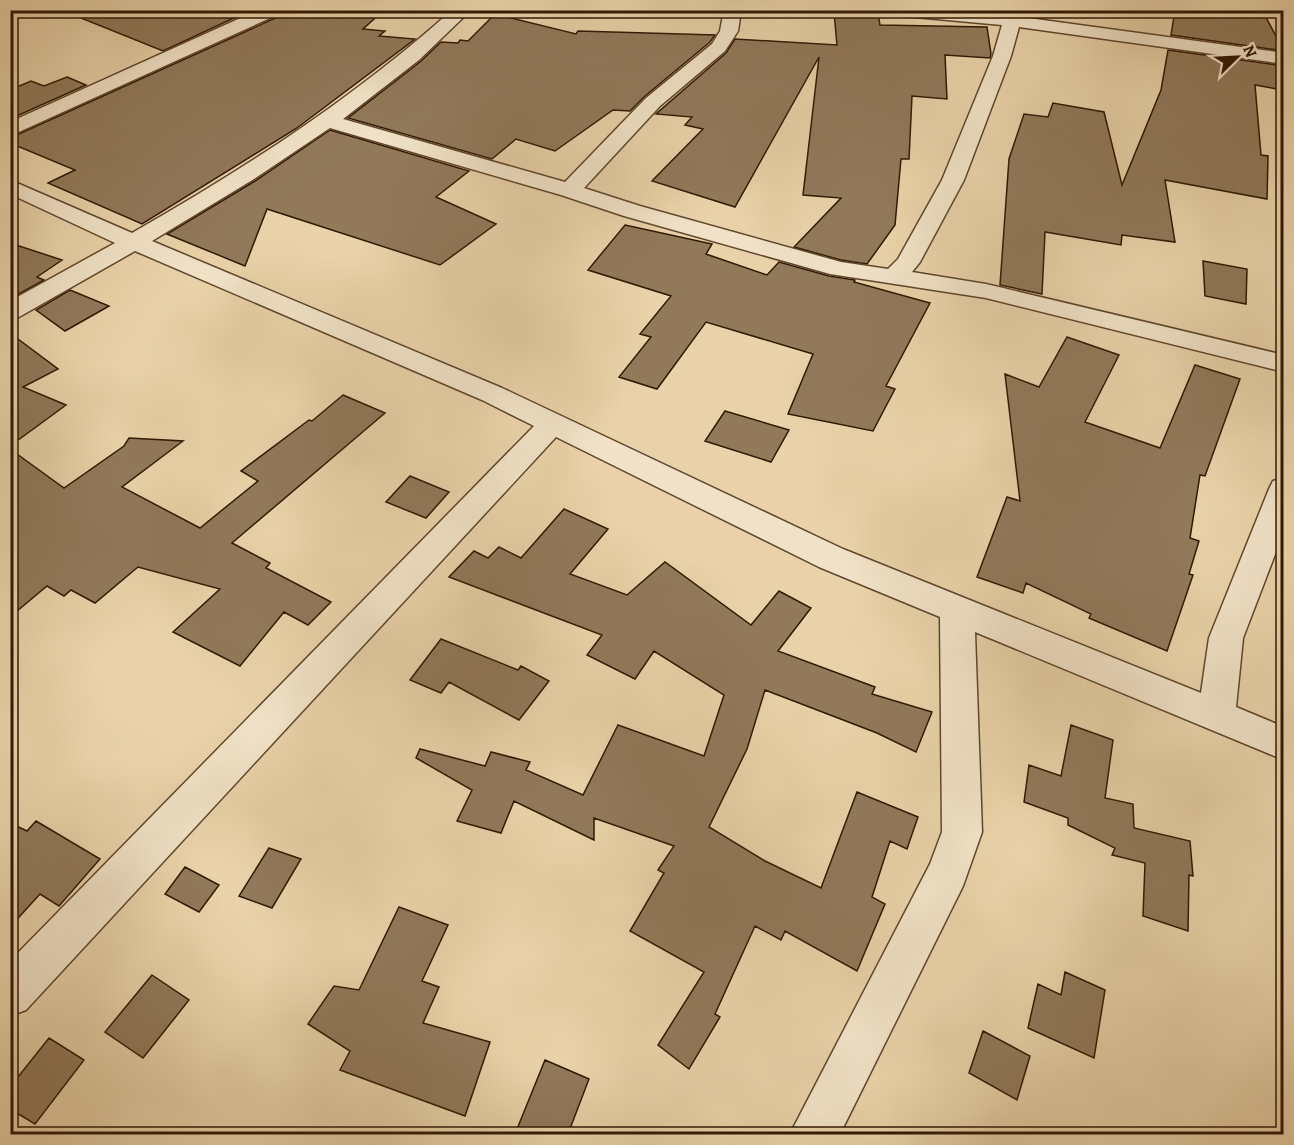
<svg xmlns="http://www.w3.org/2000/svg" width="1294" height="1145" font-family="Alegreya,serif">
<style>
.building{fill:#91795a;stroke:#311804;stroke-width:1.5}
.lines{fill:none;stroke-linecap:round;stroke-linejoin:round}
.minor-casing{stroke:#5f462d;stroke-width:3}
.minor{fill:#f1e2c7;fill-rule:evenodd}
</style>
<rect width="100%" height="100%" fill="#e9d2a9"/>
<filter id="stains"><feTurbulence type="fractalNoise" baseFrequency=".00333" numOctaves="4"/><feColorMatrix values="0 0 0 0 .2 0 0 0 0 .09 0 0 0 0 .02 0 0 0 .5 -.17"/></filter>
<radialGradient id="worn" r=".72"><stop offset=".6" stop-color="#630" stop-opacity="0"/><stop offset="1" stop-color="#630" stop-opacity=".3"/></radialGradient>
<!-- building -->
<path class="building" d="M66 10H251L163 51 66 12Z
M283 10H384L363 29 385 31 379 36 415 39 297 128 142 224 48 183 75 170 10 143V138L280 16Z
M1175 10H1262L1284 51 1171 35Z
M834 12 878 14 880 25 987 27 991 54 990 58 945 55 947 99 912 96 909 159H901L895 225 867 264 841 260 794 247 841 198 803 195 819 57 735 207 652 181 703 129 685 125 692 117 656 114 726 53 735 39 837 45Z
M495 14 576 34 578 31 715 35 710 42 645 96 630 111 613 110 555 151 516 139 492 159 348 118 420 62 441 42 458 43 460 40 468 41Z
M1168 50 1284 66 1283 90 1255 85 1261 155 1268 156 1267 199 1165 180 1175 242 1122 235 1121 245 1045 232 1042 294 1000 285 1009 159 1024 114 1048 117 1053 103 1104 112 1122 185 1161 90Z
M67 77 86 85 10 119V90L31 81 44 86Z
M330 130 469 171 436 197 496 224 440 265 267 209 245 266 167 234 255 181Z
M625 225 712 244 706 254 767 275 779 262 829 276 855 280 854 282 930 303 886 386 895 389 873 431 788 414 813 354 706 322 657 389 619 377 651 337 640 334 671 296 588 270Z
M10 243 62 260 37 277 44 280 15 296 10 295Z
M1203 261 1247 269 1246 304 1205 296Z
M70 290 109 306 65 331 36 310Z
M10 333 58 369 23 387 66 405 10 446Z
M1067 337 1119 355 1085 422 1160 448 1195 365 1240 379 1205 476 1200 475 1190 538 1199 541 1189 574 1193 575 1167 651 1089 618 1091 614 1026 583 1023 593 977 577 1007 497 1020 501 1005 374 1039 387Z
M343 395 385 413 232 543 270 563 266 568 331 602 308 625 284 612 240 666 173 632 220 589 138 567 95 603 71 590 64 596 47 586 10 617V449L64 488 124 446 129 438 183 441 122 487 200 528 258 481 241 471 309 420 312 421Z
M725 411 789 430 771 462 705 441Z
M410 476 449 492 426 518 386 502Z
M564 509 608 529 570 574 627 595 665 562 751 625 779 591 811 608 778 651 875 687 872 694 932 712 916 752 877 733 765 690 747 749 709 827 765 861 821 888 857 792 918 817 907 849 890 841 872 897 885 904 857 971 785 931 781 940 755 926 715 1014 720 1017 689 1069 658 1045 704 972 630 931 664 873 658 870 674 846 594 818V840L514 801 501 833 457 821 472 790 416 758 420 749 485 766 491 752 530 762 526 770 583 795 618 725 704 756 724 695 654 651 635 679 587 655 602 635 449 577 474 551 488 558 499 547 521 558Z
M441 639 518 670 521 666 549 681 519 720 449 682 441 693 410 680Z
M1071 725 1113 740 1105 798 1133 804 1134 828 1190 841 1193 876 1189 875 1188 931 1143 916 1145 863 1112 855 1115 848 1068 825V818L1024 802 1029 765 1061 776Z
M36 821 100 859 59 906 40 894 10 927V823L27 831Z
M269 848 301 859 272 908 239 896Z
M185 867 219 885 199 912 165 894Z
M399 907 448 925 422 981 439 987 423 1023 490 1042 465 1116 340 1070 350 1051 308 1024 334 986 359 990Z
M1065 972 1105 990 1094 1058 1028 1028 1038 984 1061 995Z
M152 975 189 1000 143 1058 105 1032Z
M983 1031 1030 1056 1017 1100 969 1073Z
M49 1038 84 1060 35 1124 10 1109V1087Z
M545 1060 589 1079 568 1134H515Z"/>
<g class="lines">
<defs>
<path id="minor" d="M258 10H281L279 14 10 136V122Z
M452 10H471L419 60 343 119 565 182 646 98 712 44 720 31 724 10H741L738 31 725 51 660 106 584 188 640 206 841 262 888 269 898 259 942 180 993 56 1002 25 893 15 885 10H954L1003 15V10H1021V17L1284 53V64L1019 27 1011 56 964 180 920 262 912 272 986 284 1284 355V372L986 298 830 274 624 216 561 195 330 128 254 179 152 241 502 388 843 549 1201 693 1209 638 1269 489 1273 481 1284 478V531L1243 638 1236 707 1284 727V760L975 632 982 832 963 886 840 1134H790L930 864 942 832 940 617 819 567 556 437 26 1010 10 1016V961L534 426 482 400 135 251 19 317 10 320V301L115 243 10 194V180L132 233C246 168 354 98 452 10Z"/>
</defs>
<!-- minor casing -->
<use href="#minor" class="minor-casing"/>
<!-- minor -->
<use href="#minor" class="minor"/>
</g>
<!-- margin -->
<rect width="1294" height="1145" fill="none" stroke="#e9d2a9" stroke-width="36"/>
<rect x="12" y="12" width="1270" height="1121" fill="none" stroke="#311804" stroke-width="3"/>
<rect x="18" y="18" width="1258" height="1109" fill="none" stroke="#311804" stroke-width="1.5"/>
<!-- north arrow -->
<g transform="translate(1237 57) rotate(66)" stroke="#f1e2c7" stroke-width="4.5" paint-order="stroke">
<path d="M0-4.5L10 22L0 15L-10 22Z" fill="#311804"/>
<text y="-9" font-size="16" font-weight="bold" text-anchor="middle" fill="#311804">N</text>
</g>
<rect width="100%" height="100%" filter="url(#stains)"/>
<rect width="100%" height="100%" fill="url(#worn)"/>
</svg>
